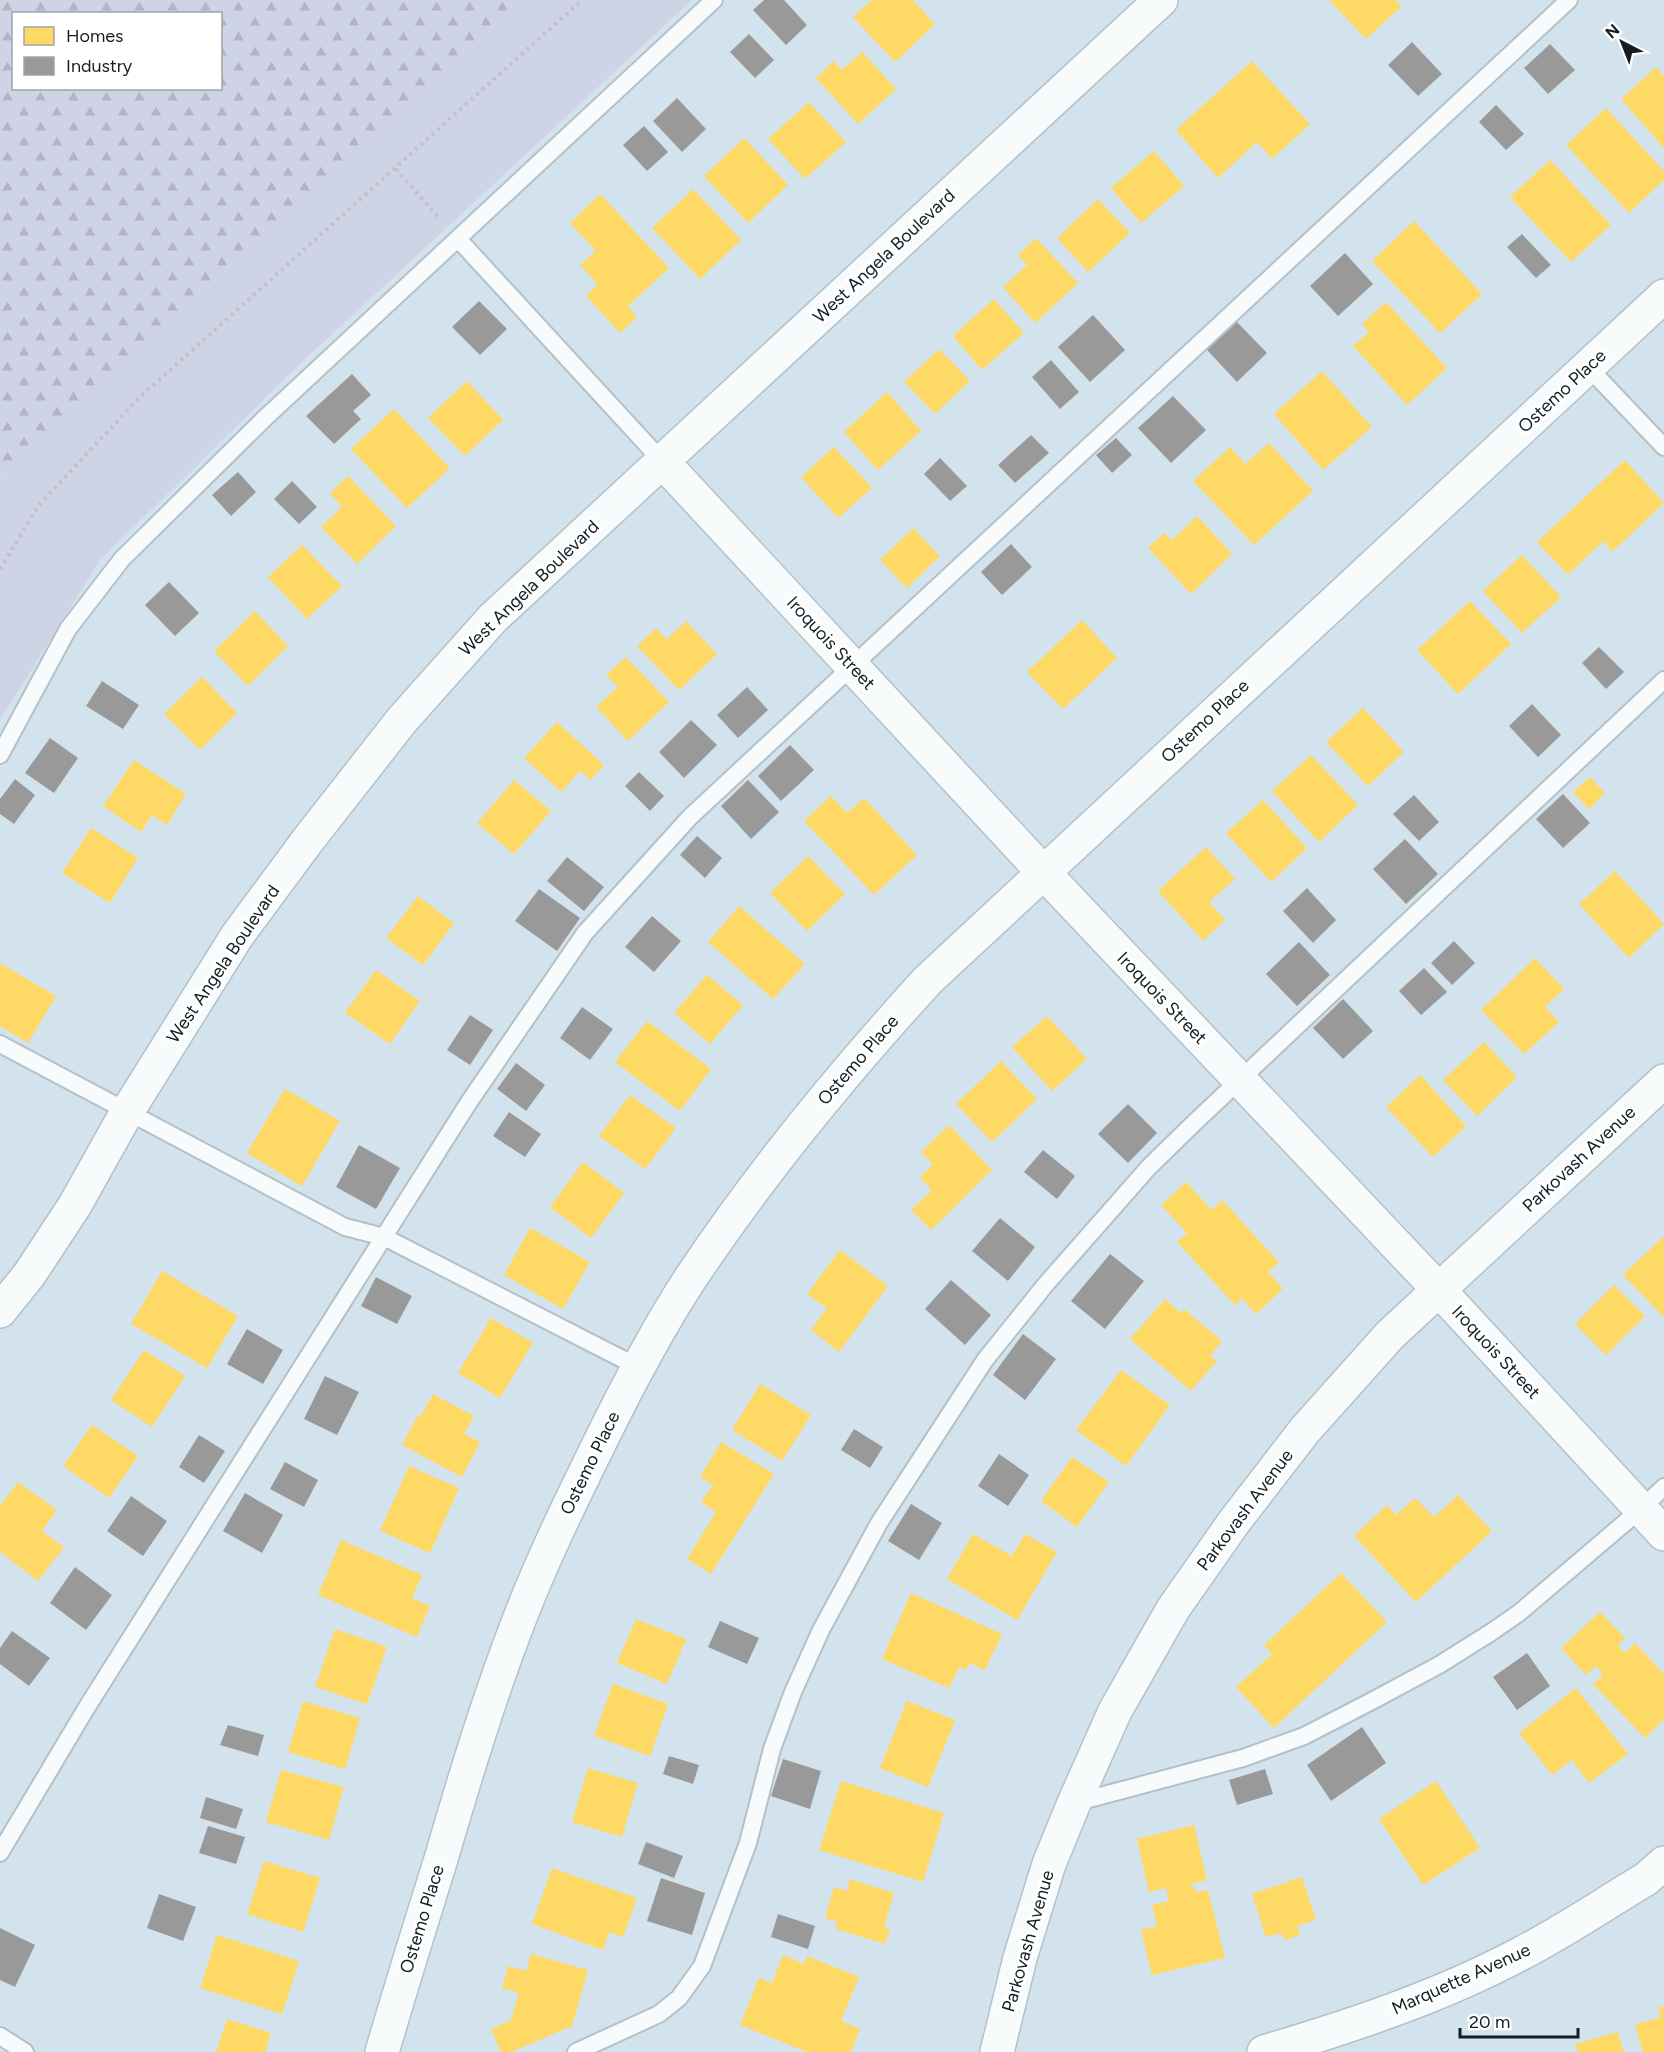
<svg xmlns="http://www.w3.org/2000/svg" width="1664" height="2052" font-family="Figtree,sans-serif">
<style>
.green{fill:#cfd3e6}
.forest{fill:url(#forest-firs);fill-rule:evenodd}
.homes{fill:#ffd966}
.industry{fill:#999}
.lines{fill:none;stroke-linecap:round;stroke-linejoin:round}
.lane-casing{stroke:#b4c0c8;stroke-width:20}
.street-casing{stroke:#b4c0c8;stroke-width:36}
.secondary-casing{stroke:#b4c0c8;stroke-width:36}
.path{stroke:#bdc3c7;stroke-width:4;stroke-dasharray:3 4.5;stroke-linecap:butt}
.lane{stroke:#f8fbfc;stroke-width:16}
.street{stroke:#f8fbfc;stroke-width:33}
.secondary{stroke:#f8fbfc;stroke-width:33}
.labels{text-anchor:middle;stroke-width:6;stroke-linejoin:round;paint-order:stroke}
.street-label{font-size:18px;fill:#131d24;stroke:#fff}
</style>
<defs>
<pattern id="forest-firs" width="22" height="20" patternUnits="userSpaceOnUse" patternTransform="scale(1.5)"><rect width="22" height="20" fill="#cfd3e6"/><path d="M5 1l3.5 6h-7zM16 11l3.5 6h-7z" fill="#b1b5c5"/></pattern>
</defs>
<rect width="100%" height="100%" fill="#d3e3ed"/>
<!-- green -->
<path class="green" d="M445 0H692L302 362 100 560 0 720V479L17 455Z"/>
<!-- forest -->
<path class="forest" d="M0 0H538L378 144 313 198 178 319 17 455 0 479ZM14 14H220V88H14Z"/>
<!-- homes -->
<path class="homes" d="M872 0H913L935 24 895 62 853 17Z
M1329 0H1395L1402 6 1366 39Z
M862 52 896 89 858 124 816 78 834 61 842 70Z
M1252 61 1310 124 1272 159 1257 142 1218 178 1176 130Z
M1656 67 1664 76V148L1621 99Z
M809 102 846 142 805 179 768 139Z
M1606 108 1664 171V180L1629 213 1566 145Z
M744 138 788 185 748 223 704 176Z
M1154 151 1184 186 1141 223 1111 188Z
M1550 160 1611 225 1571 262 1510 197Z
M693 189 741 240 700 279 652 228Z
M600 194 669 268 628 306 637 317 620 333 586 296 598 284 580 265 596 251 570 223Z
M1098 199 1130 233 1088 272 1057 238Z
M1414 221 1482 294 1440 333 1372 261Z
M1036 238 1078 283 1035 323 1003 287 1027 265 1018 255Z
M994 299 1024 333 982 370 953 336Z
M1386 302 1447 368 1407 405 1353 346 1369 332 1362 324Z
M939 349 970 381 935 414 904 382Z
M1322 371 1372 427 1323 470 1274 414Z
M467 381 503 420 465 456 428 418Z
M887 392 921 431 878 470 844 432Z
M394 409 450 468 407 508 351 449Z
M1269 443 1313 491 1254 545 1193 481 1230 447 1245 464Z
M834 447 872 488 838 518 801 477Z
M1625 460 1664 503 1612 552 1603 541 1568 575 1537 542Z
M348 476 396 526 357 564 321 527 342 507 330 493Z
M1197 516 1232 554 1191 594 1148 548 1164 533 1172 540Z
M913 528 940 556 907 588 880 560Z
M302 545 342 586 307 619 268 577Z
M1522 555 1561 597 1522 633 1483 591Z
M1470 601 1511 644 1458 694 1417 650Z
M255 611 288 646 248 686 214 651Z
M1082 620 1117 658 1063 709 1027 672Z
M686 621 717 654 679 690 637 646 656 628 667 639Z
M626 657 669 702 628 741 596 707 618 687 606 675Z
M202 677 237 713 200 750 164 714Z
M1363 708 1404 752 1368 786 1326 742Z
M557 722 604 765 591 780 580 771 561 792 524 758Z
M1311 755 1358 805 1319 842 1272 791Z
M134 760 186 794 167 825 152 815 141 832 103 806Z
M1590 777 1605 793 1589 809 1573 792Z
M514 780 551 811 514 854 477 823Z
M831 796 847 813 864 798 917 855 874 895 804 821Z
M1263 800 1307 848 1271 882 1226 833Z
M91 828 138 858 110 903 62 873Z
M1206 847 1235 879 1209 902 1225 920 1203 941 1158 891Z
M808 856 845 894 807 931 770 893Z
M1615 871 1664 924 1629 958 1579 904Z
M418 896 454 923 423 965 386 938Z
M739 906 805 964 773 999 708 942Z
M1535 958 1564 989 1545 1007 1559 1022 1524 1054 1481 1010Z
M0 963 56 996 28 1043 0 1026Z
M376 970 420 1001 390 1044 345 1013Z
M707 975 743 1005 710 1044 674 1013Z
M1047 1016 1087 1059 1052 1091 1012 1047Z
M647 1021 711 1069 680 1111 615 1062Z
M1484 1042 1517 1077 1477 1116 1443 1080Z
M1001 1061 1037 1099 992 1142 956 1104Z
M1420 1075 1466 1126 1433 1157 1386 1107Z
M285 1089 340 1121 302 1186 247 1153Z
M630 1095 676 1128 645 1169 599 1136Z
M949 1125 992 1170 931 1230 911 1210 932 1190 920 1177 933 1164 921 1152Z
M583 1162 624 1193 591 1238 550 1207Z
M1186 1182 1212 1210 1222 1200 1279 1262 1268 1272 1283 1289 1256 1314 1242 1298 1235 1305 1177 1242 1187 1233 1161 1205Z
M530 1228 590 1262 563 1309 504 1275Z
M1664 1236V1317L1623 1275Z
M840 1250 888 1286 839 1352 811 1330 827 1308 807 1294Z
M162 1271 238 1316 207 1368 131 1324Z
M1614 1285 1645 1316 1606 1355 1575 1324Z
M1165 1299 1181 1313 1184 1309 1222 1341 1210 1356 1217 1361 1191 1391 1130 1339Z
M491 1318 533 1343 500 1398 458 1373Z
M144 1350 185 1376 152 1427 111 1400Z
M1121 1370 1170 1405 1126 1466 1076 1430Z
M760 1384 811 1415 782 1461 732 1430Z
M433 1394 474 1416 464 1434 480 1442 462 1477 402 1445 418 1415 421 1416Z
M92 1425 138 1456 109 1498 63 1466Z
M721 1442 774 1474 711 1574 687 1559 716 1512 701 1502 713 1485 700 1477Z
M1072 1457 1109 1482 1077 1527 1041 1501Z
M409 1466 459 1488 430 1553 380 1531Z
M18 1482 57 1510 42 1531 64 1547 38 1581 0 1552V1506Z
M1458 1495 1492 1531 1416 1602 1354 1536 1387 1505 1396 1515 1415 1498 1434 1517Z
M973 1534 1012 1556 1025 1534 1057 1552 1017 1620 947 1579Z
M341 1540 422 1575 412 1598 430 1606 417 1637 318 1595Z
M1341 1573 1387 1622 1274 1728 1236 1687 1272 1654 1264 1645Z
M911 1593 1002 1634 985 1670 969 1663 966 1670 959 1667 949 1688 882 1659Z
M1600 1612 1625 1638 1618 1645 1625 1653 1635 1643 1664 1674V1719L1645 1738 1593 1684 1603 1675 1596 1666 1586 1675 1561 1648Z
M636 1619 686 1639 667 1684 617 1663Z
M335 1629 387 1647 367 1704 315 1687Z
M613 1684 668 1704 650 1756 594 1736Z
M1576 1688 1628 1754 1589 1783 1572 1760 1552 1775 1519 1733Z
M303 1701 360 1718 345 1769 288 1752Z
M907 1701 955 1720 928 1787 880 1768Z
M588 1768 638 1783 622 1837 572 1822Z
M281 1770 344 1787 329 1840 266 1822Z
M841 1781 944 1813 923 1882 819 1850Z
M1436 1781 1480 1848 1423 1885 1379 1819Z
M1194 1825 1207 1880 1190 1884 1197 1892 1208 1890 1225 1958 1152 1975 1141 1930 1157 1926 1152 1905 1169 1901 1166 1888 1149 1892 1137 1839Z
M264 1861 320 1878 303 1932 247 1914Z
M552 1868 637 1898 623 1937 609 1932 603 1950 532 1924Z
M1302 1877 1316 1920 1297 1926 1300 1935 1284 1940 1281 1933 1266 1937 1252 1894Z
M850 1879 894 1893 884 1927 890 1929 885 1944 835 1929 838 1922 825 1918 834 1887 847 1891Z
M217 1935 299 1961 282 2014 200 1988Z
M531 1954 588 1970 572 2026 511 2052H501L491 2029 511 2020 519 1993 502 1988 508 1966 526 1971Z
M783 1955 804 1964 807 1956 859 1977 841 2021 860 2029 851 2052H807L740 2025 759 1978 772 1983Z
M1664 2006V2052H1643L1635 2025 1661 2017 1658 2008Z
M227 2019 271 2033 265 2052H216Z
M1618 2032 1624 2052H1578L1575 2044Z"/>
<!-- industry -->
<path class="industry" d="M764 0H784L807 25 786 45 753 10Z
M749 34 774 60 755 78 730 52Z
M1412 42 1442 74 1418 96 1388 65Z
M1550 44 1575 70 1548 94 1524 68Z
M677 98 706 129 682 152 653 121Z
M1496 105 1524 134 1506 150 1479 122Z
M644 126 668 152 647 171 623 145Z
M1522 234 1551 265 1536 278 1507 247Z
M1345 253 1373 284 1338 316 1310 286Z
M479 301 507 329 480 355 452 327Z
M1093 315 1125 350 1090 382 1058 347Z
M1237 322 1267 353 1237 382 1207 350Z
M1051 360 1079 392 1060 409 1032 377Z
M352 374 371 395 353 411 361 419 334 444 306 416Z
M1173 396 1206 430 1171 463 1138 428Z
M1031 435 1049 453 1015 483 998 465Z
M1116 438 1132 455 1112 473 1096 455Z
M940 458 967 486 950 501 924 474Z
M238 472 256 492 231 516 212 495Z
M292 481 317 507 299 524 274 499Z
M1011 544 1032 567 1002 595 981 572Z
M169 582 199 613 175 636 145 605Z
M1599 647 1624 672 1606 689 1582 663Z
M102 681 139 705 123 729 86 706Z
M747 687 768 710 738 738 717 715Z
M1532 704 1561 735 1538 757 1509 726Z
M691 720 717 745 684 778 659 752Z
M50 738 78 758 54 793 25 773Z
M790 745 814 770 781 801 758 776Z
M639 772 664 796 650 811 625 786Z
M15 779 35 795 14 824 0 814V799Z
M748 780 779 812 751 839 721 806Z
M1563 794 1590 823 1563 848 1536 819Z
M1414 795 1439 822 1419 841 1393 814Z
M697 836 722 858 705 878 680 855Z
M1405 839 1438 874 1406 904 1373 869Z
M567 857 604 887 584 911 547 881Z
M1307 888 1336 920 1313 943 1283 911Z
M539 889 580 918 557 951 515 921Z
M652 916 681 941 654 972 625 947Z
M1454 941 1475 963 1452 985 1431 963Z
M1299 942 1330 975 1297 1006 1266 974Z
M1424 968 1447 992 1421 1015 1399 991Z
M1343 999 1373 1031 1343 1059 1313 1028Z
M582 1007 613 1029 590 1060 560 1038Z
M470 1015 493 1030 470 1065 447 1050Z
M516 1063 545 1085 526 1111 497 1089Z
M1128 1104 1157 1133 1128 1163 1098 1134Z
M509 1112 541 1134 525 1157 493 1136Z
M359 1145 400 1168 376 1209 336 1187Z
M1043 1150 1075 1176 1057 1199 1024 1172Z
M1000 1218 1035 1247 1008 1281 972 1251Z
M1110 1254 1144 1281 1105 1329 1071 1301Z
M376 1277 412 1296 397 1324 361 1306Z
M951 1280 991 1315 965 1345 925 1309Z
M247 1329 283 1350 263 1384 227 1364Z
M1023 1334 1056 1359 1025 1400 993 1375Z
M325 1376 359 1392 337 1435 304 1419Z
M854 1429 883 1447 870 1468 841 1450Z
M199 1435 225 1451 204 1483 179 1467Z
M999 1454 1029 1475 1008 1506 978 1486Z
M285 1462 318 1480 304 1507 270 1489Z
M245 1493 283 1515 262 1553 223 1531Z
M131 1496 167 1521 143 1556 107 1531Z
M911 1504 942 1523 919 1560 888 1541Z
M75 1567 112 1595 86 1630 50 1603Z
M720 1621 759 1638 747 1664 708 1647Z
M12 1631 50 1658 29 1686 0 1664V1648Z
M1527 1653 1550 1686 1517 1710 1493 1677Z
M228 1725 264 1735 258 1756 220 1745Z
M1362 1727 1386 1763 1331 1801 1307 1765Z
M669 1756 699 1765 693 1784 663 1774Z
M783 1759 821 1771 810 1809 771 1796Z
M1265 1769 1273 1794 1237 1805 1229 1780Z
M206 1797 243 1809 236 1829 200 1818Z
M208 1826 245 1837 236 1864 199 1853Z
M646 1842 683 1856 674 1878 638 1864Z
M661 1878 705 1893 692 1935 647 1921Z
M159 1894 196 1907 183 1941 147 1928Z
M778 1914 815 1926 808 1949 771 1937Z
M0 1928 35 1945 15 1987 0 1980Z"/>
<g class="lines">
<defs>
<path id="lane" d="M459 240 662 461
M1588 367 1664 447
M0 755 68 629 122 559 265 418 714 0
M0 1044 345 1227 384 1237 638 1367
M1074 1803 1243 1758 1304 1736 1370 1702 1439 1665 1490 1633 1519 1613 1641 1509 1664 1487
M0 1853 87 1707 469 1102 585 933 690 817 1569 0
M0 2036 25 2052
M576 2052 659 2014 679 1998 702 1966 748 1843 772 1749 793 1692 821 1630 879 1523 985 1360 1046 1284 1149 1167 1193 1124 1664 680"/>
<path id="street" d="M662 461 1043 872 1439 1290 1664 1534
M382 2052C401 1987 421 1923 441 1859 465 1777 490 1694 521 1615 544 1556 572 1499 600 1442 628 1385 657 1329 692 1276 762 1171 843 1073 928 980L1664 296
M997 2052 1020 1958 1049 1864 1074 1803 1115 1711 1173 1609 1234 1522 1305 1430 1390 1335 1664 1081
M1264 2052C1351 2026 1439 1997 1520 1954 1563 1932 1604 1904 1646 1879L1664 1863"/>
<path id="secondary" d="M0 1311 29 1275 75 1205 127 1112 237 936 308 840 402 720 493 618 1161 0"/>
</defs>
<!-- lane casing -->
<use href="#lane" class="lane-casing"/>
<!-- street casing -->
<use href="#street" class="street-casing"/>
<!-- secondary casing -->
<use href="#secondary" class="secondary-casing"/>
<!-- path -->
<path class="path" d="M396 169 438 217
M0 569 39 505 139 398 582 0"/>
<!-- lane -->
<use href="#lane" class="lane"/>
<!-- street -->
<use href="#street" class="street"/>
<!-- secondary -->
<use href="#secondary" class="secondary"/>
</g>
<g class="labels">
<!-- street labels -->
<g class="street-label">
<text transform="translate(884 256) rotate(-43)" y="6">West Angela Boulevard</text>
<text transform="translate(1562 391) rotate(-43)" y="6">Ostemo Place</text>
<text transform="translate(529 588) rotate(-44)" y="6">West Angela Boulevard</text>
<text transform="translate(831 643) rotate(47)" y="6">Iroquois Street</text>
<text transform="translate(1205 721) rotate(-43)" y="6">Ostemo Place</text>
<text transform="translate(223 964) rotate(-56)" y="6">West Angela Boulevard</text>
<text transform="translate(1162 998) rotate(46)" y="6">Iroquois Street</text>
<text transform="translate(858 1060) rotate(-49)" y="6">Ostemo Place</text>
<text transform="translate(1579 1159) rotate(-43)" y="6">Parkovash Avenue</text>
<text transform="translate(1496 1352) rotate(47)" y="6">Iroquois Street</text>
<text transform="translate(590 1463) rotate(-64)" y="6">Ostemo Place</text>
<text transform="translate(1245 1510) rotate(-53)" y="6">Parkovash Avenue</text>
<text transform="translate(422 1919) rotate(-73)" y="6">Ostemo Place</text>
<text transform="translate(1028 1941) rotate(-74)" y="6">Parkovash Avenue</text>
<text transform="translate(1461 1979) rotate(-24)" y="6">Marquette Avenue</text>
</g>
</g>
<!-- legend -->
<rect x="12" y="12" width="210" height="78" fill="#ffffff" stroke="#a1a5a7" stroke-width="1.5"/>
<rect x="24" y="27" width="30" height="18" fill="#ffd966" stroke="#a1a5a7" stroke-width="1.5"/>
<text x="66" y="42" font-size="18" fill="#131d24">Homes</text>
<rect x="24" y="57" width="30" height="18" fill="#999999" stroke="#a1a5a7" stroke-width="1.5"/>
<text x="66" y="72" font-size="18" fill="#131d24">Industry</text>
<!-- north arrow -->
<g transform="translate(1622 42) rotate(318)" stroke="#ffffff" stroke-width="4.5" paint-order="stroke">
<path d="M0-4.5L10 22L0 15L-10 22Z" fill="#131d24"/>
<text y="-9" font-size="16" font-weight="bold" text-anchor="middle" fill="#131d24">N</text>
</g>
<!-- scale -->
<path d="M1460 2028v9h118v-9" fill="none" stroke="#131d24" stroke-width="3"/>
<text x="1469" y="2028" font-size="18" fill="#131d24" stroke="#ffffff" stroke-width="4.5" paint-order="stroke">20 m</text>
</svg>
